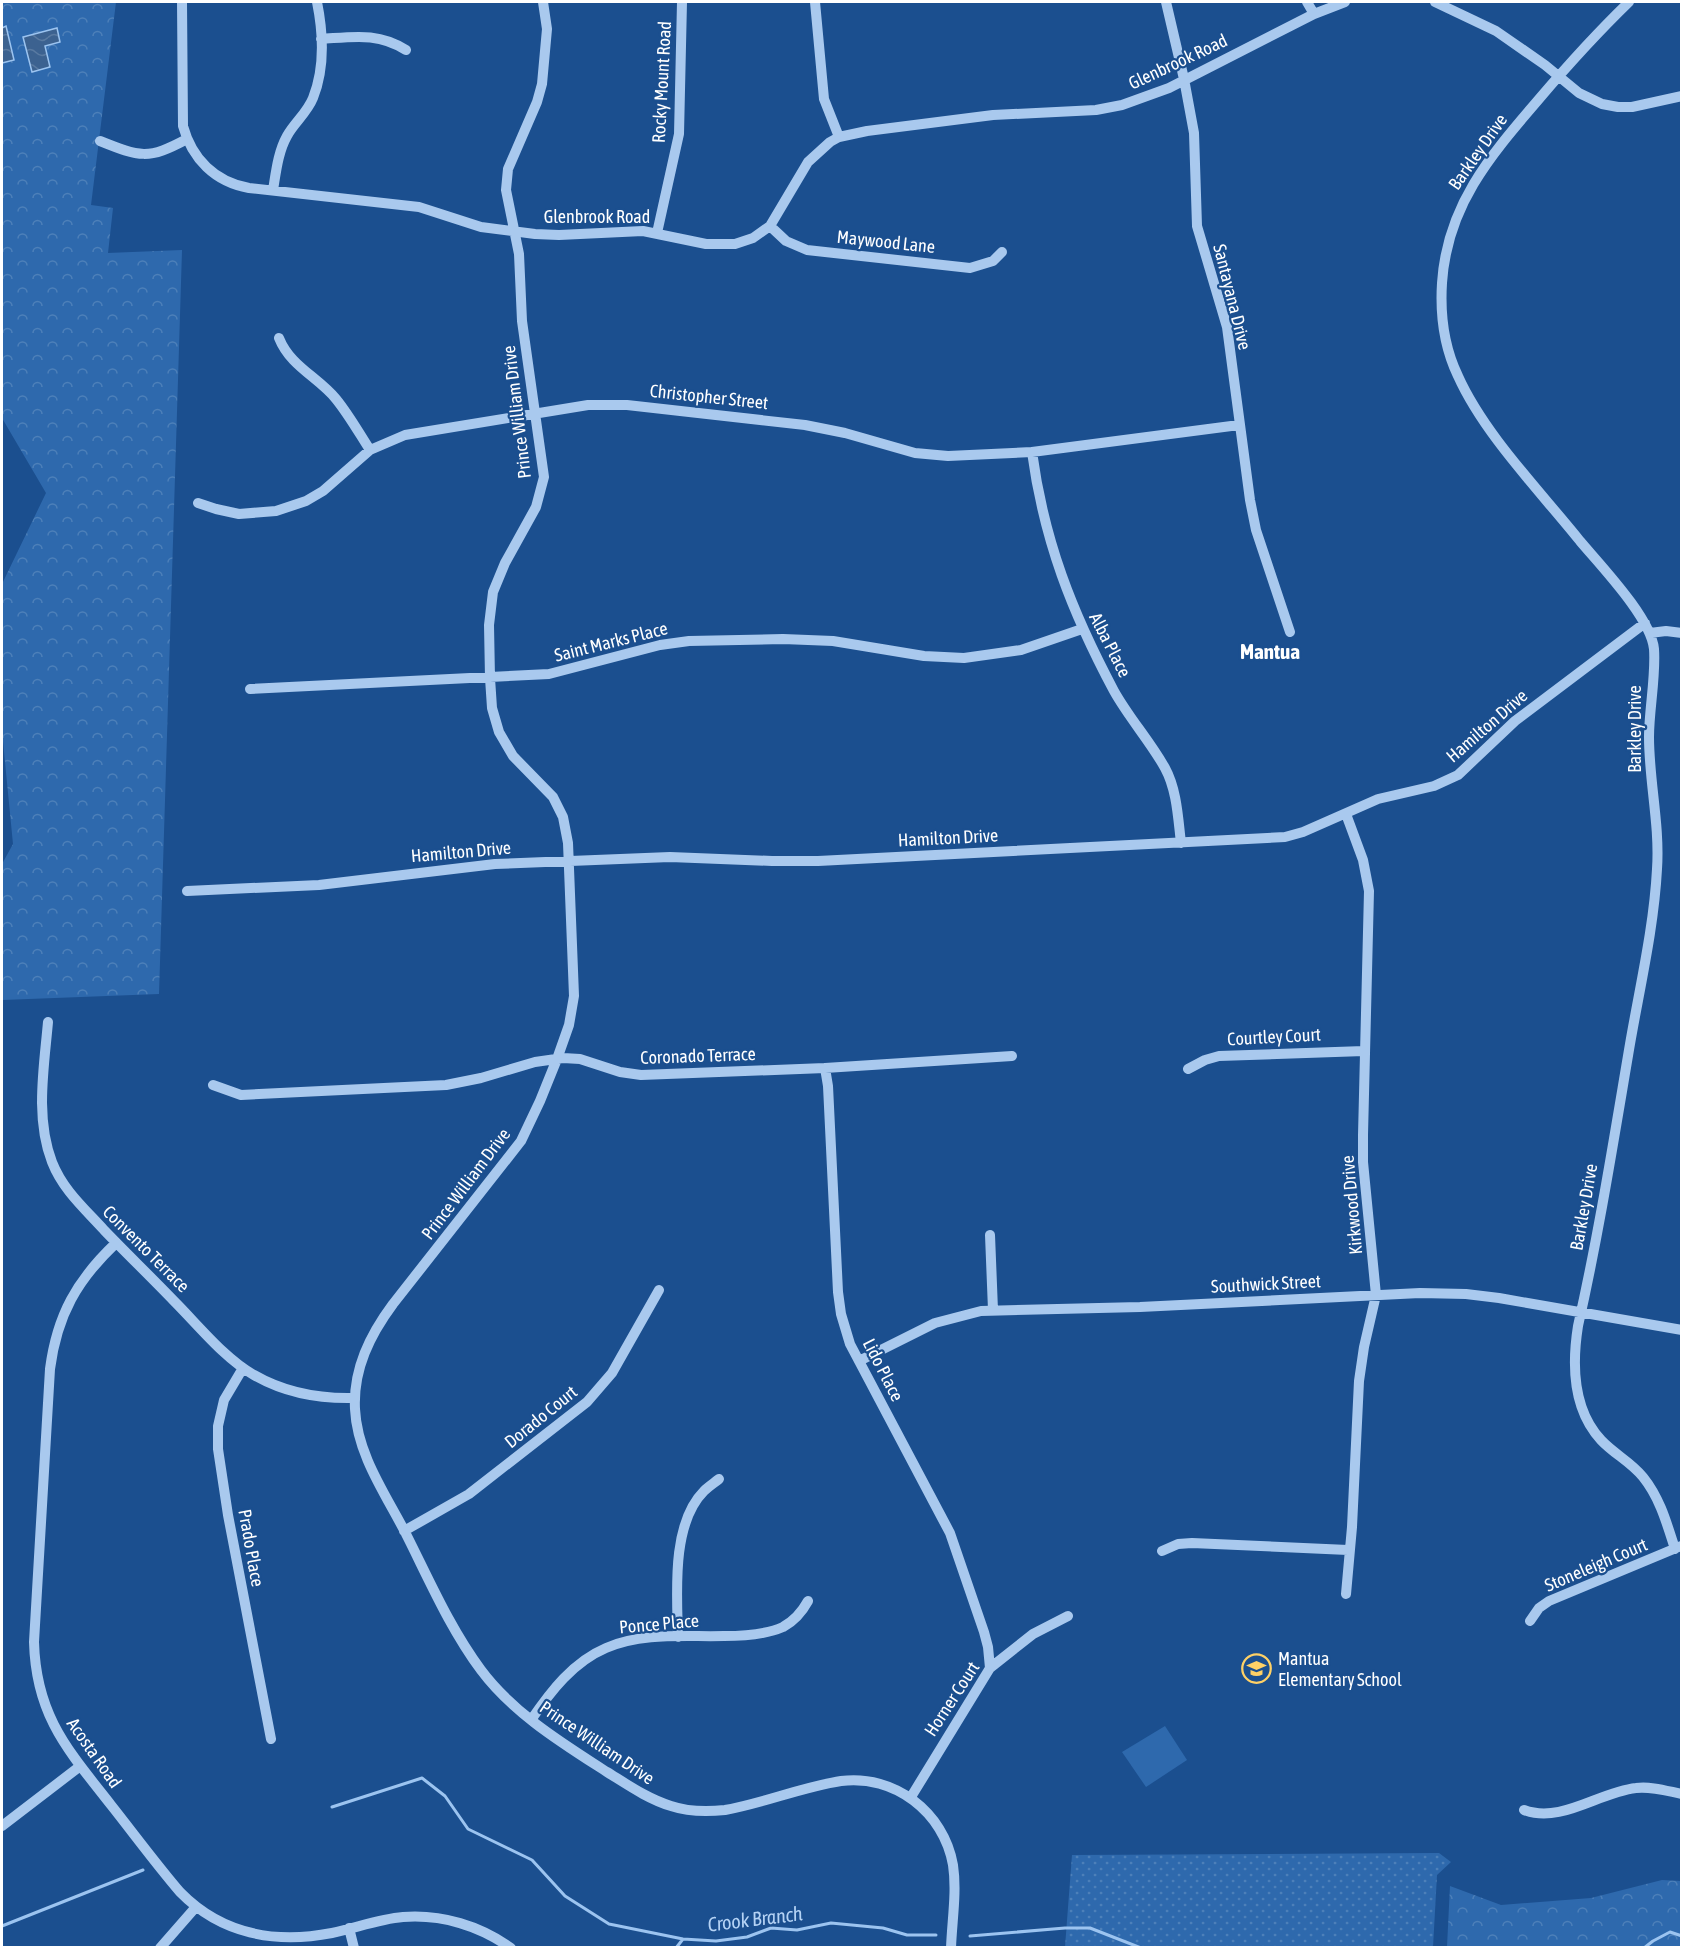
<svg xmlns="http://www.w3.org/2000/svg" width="1683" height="1949" font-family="'Asap Condensed',sans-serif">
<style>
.green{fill:url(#green-dots)}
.forest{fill:url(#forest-crowns)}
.pitch{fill:#2e69ad}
.water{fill:url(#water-waves);stroke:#9cc4f0;stroke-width:1.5}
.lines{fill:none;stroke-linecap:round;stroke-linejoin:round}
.stream{stroke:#9cc4f0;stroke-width:3}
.minor{stroke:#a9c9ee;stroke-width:10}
.labels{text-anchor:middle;stroke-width:4.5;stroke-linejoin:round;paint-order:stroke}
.street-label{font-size:18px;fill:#fff;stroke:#1b4f8f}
.poi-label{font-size:18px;fill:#fff;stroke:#1b4f8f;text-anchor:start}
.water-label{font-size:20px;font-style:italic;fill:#b5d3f5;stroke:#1b4f8f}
.quarter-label{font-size:21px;font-weight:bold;fill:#fff;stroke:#1b4f8f}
</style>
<defs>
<pattern id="green-dots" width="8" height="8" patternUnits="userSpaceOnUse" patternTransform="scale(1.5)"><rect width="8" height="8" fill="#2e69ad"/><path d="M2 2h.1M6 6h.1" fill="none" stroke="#4d80b9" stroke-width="1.8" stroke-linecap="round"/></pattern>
<pattern id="forest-crowns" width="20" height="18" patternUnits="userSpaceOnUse" patternTransform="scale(1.5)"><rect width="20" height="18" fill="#2e69ad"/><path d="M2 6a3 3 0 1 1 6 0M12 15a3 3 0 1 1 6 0" fill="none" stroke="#4d80b9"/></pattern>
<pattern id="water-waves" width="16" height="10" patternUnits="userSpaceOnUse" patternTransform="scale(1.5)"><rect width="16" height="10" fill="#3c6290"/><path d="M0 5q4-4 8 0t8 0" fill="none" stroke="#597aa1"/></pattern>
</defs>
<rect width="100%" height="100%" fill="#1b4f8f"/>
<!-- green -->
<path class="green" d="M1439 1853 1451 1862 1437 1875 1433 1947H1065L1072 1855Z"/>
<!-- forest -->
<path class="forest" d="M2 2H116L91 205 113 208 108 253 182 250 159 994 2 1000V864L13 844 2 731V584L46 493 2 418Z
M1662 1880 1681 1881V1947H1447L1450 1886 1501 1905 1591 1898Z"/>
<!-- pitch -->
<path class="pitch" d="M1165 1726 1187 1760 1146 1787 1122 1752Z"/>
<!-- water -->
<path class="water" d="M6 26 14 60 2 63V28Z
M57 28 60 42 45 46 50 67 32 72 23 37Z"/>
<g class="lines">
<!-- stream -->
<path class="stream" d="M332 1807 422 1778 445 1796 468 1829 532 1860 565 1896 609 1924 683 1939 716 1941 747 1937 771 1928 797 1930 831 1923 883 1928 907 1935H936
M2 1926 143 1870
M970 1936 1065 1928H1090L1141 1948
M676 1948 683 1939
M1644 1948 1653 1941 1670 1932 1682 1936"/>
<!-- minor -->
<path class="minor" d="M182 2 183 126C192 159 215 182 249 188L419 207 481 227 535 234 559 235 643 231 706 244H735L753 238 770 226 808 162 830 142 839 137 867 131 993 115 1096 110 1122 105 1169 88 1314 14 1345 2
M543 2 547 29 542 84 537 102 508 169 506 190 519 254 522 321 544 477 536 507 505 563 493 592 489 625 490 678 492 708 499 732 513 756 553 797 563 817 568 843 574 996 569 1025 557 1059 540 1101 521 1141 393 1304C370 1335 353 1369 355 1409 357 1453 384 1492 404 1530 428 1577 449 1627 481 1670 513 1713 562 1743 607 1772 628 1785 648 1799 671 1806 689 1812 707 1812 725 1810 764 1803 802 1787 841 1781 894 1774 944 1812 953 1865 957 1892 952 1920 951 1948
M815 2 824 99 839 137
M1166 2 1184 79 1194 133 1197 226 1227 327 1250 500 1256 530 1290 632
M1307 2 1314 14
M1435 2 1496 31 1545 65 1579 93 1602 104 1618 107H1632L1682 96
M1629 2C1598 32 1568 65 1539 99 1491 155 1447 205 1442 283 1440 315 1444 347 1458 376 1484 434 1540 491 1580 541 1601 566 1651 618 1654 649 1656 676 1649 710 1649 737 1649 781 1660 825 1657 869 1654 927 1640 986 1630 1044 1614 1138 1599 1233 1578 1326 1572 1364 1573 1410 1601 1440 1614 1454 1631 1462 1643 1477 1660 1498 1667 1524 1675 1549
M321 39C353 37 378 32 406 50
M100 141C140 157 148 160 187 139
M273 190C276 172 278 152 287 136 294 123 307 113 313 98 325 68 323 32 317 2
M770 226 786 241 807 250 970 268 993 261 1002 252
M657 233 679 134 682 2
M279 338C290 366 318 377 336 399 349 415 359 433 370 450
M1032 452C1044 541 1072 612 1114 691 1129 718 1150 741 1165 768 1177 790 1178 818 1181 843
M198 503 216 509 239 514 276 511 306 501 323 491 370 450 405 435 588 405H627L805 425 845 433 915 453 948 456 1032 452 1239 425
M1650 633 1666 631 1682 633
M250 689 549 674 660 645 689 641 783 639 833 641 924 656 964 658 1021 650 1082 629
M187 891 319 885 495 864 670 857 772 861H818L1285 837 1303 832 1378 799 1434 786 1458 775 1515 721 1645 623
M48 1022C44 1068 35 1118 52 1162 63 1190 84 1208 104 1230 127 1254 151 1277 174 1301 198 1325 225 1359 254 1375 285 1393 320 1399 355 1398
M825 1068 828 1086 838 1292 841 1314 850 1344 950 1533 984 1632 988 1647 990 1668
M1188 1069 1205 1060 1219 1056 1364 1051
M213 1085 241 1095 446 1085 481 1078 535 1062 563 1058 580 1059 620 1072 641 1075 825 1068 1012 1056
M990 1235 993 1310
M116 1243C77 1280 57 1315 50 1369L34 1642C36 1716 68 1750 111 1805 134 1834 156 1864 180 1892 221 1934 275 1944 332 1933 356 1928 379 1919 403 1917 442 1914 480 1926 511 1948
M859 1361 935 1323 981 1311 1140 1307 1420 1293 1466 1294 1499 1298 1682 1330
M243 1368 224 1400 218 1426V1449L228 1515 271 1739
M404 1531 469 1494 587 1402 612 1373 659 1290
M1162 1551 1178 1544 1192 1543 1348 1550
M1346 1594 1352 1527 1359 1381 1364 1347 1376 1295 1363 1162V1135L1369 891 1363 860 1346 814
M1530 1621 1539 1608 1549 1601 1681 1546
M678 1637C677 1594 671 1524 704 1491 708 1487 714 1483 719 1479
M531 1720C551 1691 573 1662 606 1648 642 1632 686 1637 724 1636 744 1636 765 1635 783 1627 794 1621 802 1612 808 1601
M911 1797 990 1668 1033 1634 1068 1616
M1524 1810C1561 1824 1599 1792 1636 1788 1651 1786 1667 1791 1682 1794
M2 1826 79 1767
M349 1928 354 1948
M160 1948 195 1908"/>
</g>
<!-- icons -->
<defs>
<symbol id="school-ring" viewBox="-11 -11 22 22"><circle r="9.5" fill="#1b4f8f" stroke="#ffd166" stroke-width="1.5"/><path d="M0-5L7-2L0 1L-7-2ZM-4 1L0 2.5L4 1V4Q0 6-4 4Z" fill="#ffd166"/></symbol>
</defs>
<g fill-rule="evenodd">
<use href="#school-ring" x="1240" y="1652" width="33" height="33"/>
</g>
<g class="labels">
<!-- street labels -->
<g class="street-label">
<text transform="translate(1178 62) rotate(-25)" y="6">Glenbrook Road</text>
<text transform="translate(662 82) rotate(-87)" y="6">Rocky Mount Road</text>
<text transform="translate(1478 152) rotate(-55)" y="6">Barkley Drive</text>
<text x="597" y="223">Glenbrook Road</text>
<text transform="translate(886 242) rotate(6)" y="6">Maywood Lane</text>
<text transform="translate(1232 297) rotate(76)" y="6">Santayana Drive</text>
<text transform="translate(709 397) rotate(6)" y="6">Christopher Street</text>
<text transform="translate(517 412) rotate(-97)" y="6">Prince William Drive</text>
<text transform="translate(611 642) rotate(-14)" y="6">Saint Marks Place</text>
<text transform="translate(1110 645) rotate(63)" y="6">Alba Place</text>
<text transform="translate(1487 726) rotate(-41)" y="6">Hamilton Drive</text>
<text transform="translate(1635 729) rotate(-90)" y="6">Barkley Drive</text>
<text transform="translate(948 838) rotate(-3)" y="6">Hamilton Drive</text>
<text transform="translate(461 852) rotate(-5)" y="6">Hamilton Drive</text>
<text transform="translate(1274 1037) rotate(-3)" y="6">Courtley Court</text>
<text transform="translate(698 1056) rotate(-2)" y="6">Coronado Terrace</text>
<text transform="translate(466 1184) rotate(-53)" y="6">Prince William Drive</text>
<text transform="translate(1352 1205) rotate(-95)" y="6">Kirkwood Drive</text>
<text transform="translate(1584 1207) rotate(-80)" y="6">Barkley Drive</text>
<text transform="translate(146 1249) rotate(45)" y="6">Convento Terrace</text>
<text transform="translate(1266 1284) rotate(-3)" y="6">Southwick Street</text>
<text transform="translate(883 1370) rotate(63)" y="6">Lido Place</text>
<text transform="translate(541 1417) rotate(-39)" y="6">Dorado Court</text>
<text transform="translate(251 1548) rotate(80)" y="6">Prado Place</text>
<text transform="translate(1596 1565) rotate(-23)" y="6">Stoneleigh Court</text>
<text transform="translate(659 1624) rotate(-5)" y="6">Ponce Place</text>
<text transform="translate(952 1699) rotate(-57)" y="6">Horner Court</text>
<text transform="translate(597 1743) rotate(34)" y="6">Prince William Drive</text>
<text transform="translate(94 1753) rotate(55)" y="6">Acosta Road</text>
</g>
<!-- poi labels -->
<g class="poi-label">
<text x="1278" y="1665">Mantua<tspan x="1278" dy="21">Elementary School</tspan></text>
</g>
<!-- water labels -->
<g class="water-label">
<text transform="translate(755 1919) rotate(-7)" y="7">Crook Branch</text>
</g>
<!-- quarter labels -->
<g class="quarter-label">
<text x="1270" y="659">Mantua</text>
</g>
</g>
<!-- border -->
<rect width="1683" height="1949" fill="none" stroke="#ffffff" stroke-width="6"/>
</svg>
